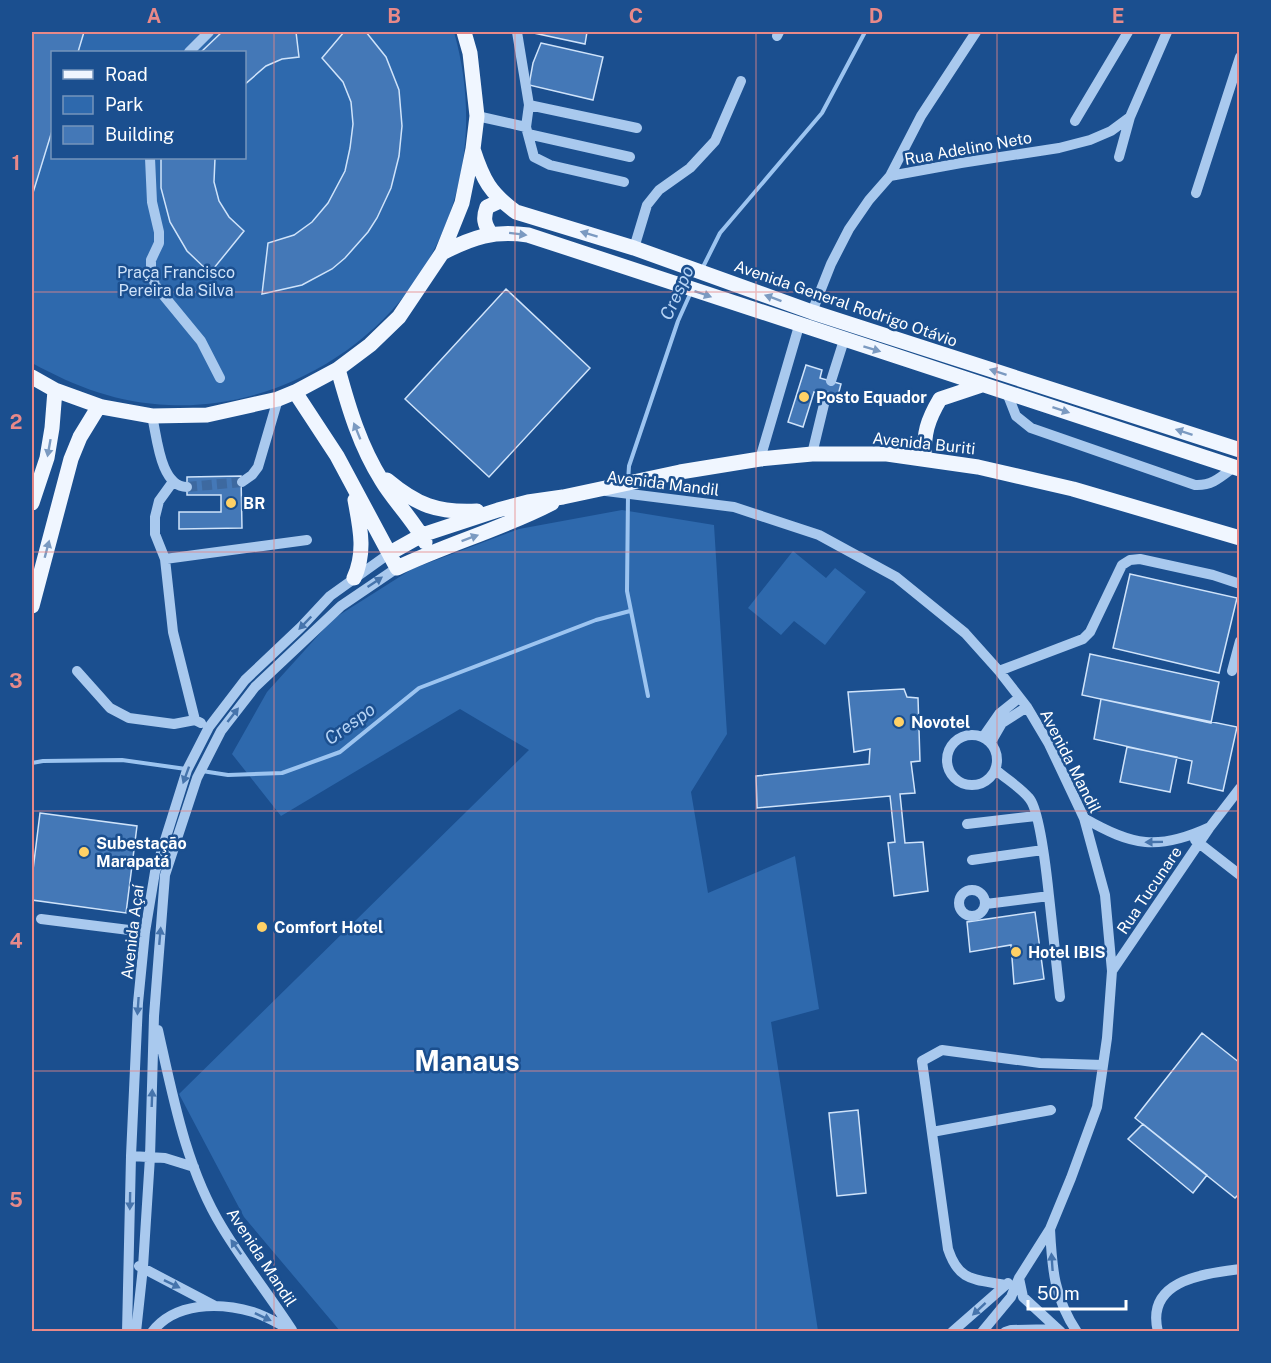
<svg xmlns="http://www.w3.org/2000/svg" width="1271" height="1363" font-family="'Public Sans',sans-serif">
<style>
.green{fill:#2e69ad;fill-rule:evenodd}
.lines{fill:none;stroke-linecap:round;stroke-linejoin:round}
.stream{stroke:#9cc4f0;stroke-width:4}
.building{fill:#4478b7;stroke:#cfe3fa;stroke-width:1.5}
.minor-tunnel{stroke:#3d69a0;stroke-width:10;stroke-dasharray:10 5;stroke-linecap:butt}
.minor{stroke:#a9c9ee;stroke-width:10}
.major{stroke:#f0f6ff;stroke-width:15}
.oneway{fill:#7b9ac1}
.oneway2{fill:#4674ac}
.grid{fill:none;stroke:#e88989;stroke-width:1.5;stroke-opacity:0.55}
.poi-dot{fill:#ffd166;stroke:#1b4f8f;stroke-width:2}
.labels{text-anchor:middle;stroke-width:5;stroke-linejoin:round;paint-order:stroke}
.street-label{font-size:16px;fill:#fff;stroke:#1b4f8f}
.park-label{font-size:16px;fill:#cfe3fa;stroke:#1b4f8f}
.poi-label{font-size:16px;font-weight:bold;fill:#fff;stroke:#1b4f8f;text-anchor:start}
.water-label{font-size:18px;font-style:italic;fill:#b5d3f5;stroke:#1b4f8f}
.town-label{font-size:28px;font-weight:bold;fill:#fff;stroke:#1b4f8f}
.neatline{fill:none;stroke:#e88989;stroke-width:2}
.grid-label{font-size:20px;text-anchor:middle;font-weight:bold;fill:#e88989}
</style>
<rect width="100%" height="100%" fill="#1b4f8f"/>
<!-- green -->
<path class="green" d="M32 32H454C495 175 430 320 293 381 255 398 211 407 169 405 118 403 76 387 32 363ZM52 52H244V158H52Z
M622 510 714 525 727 734 691 792 708 893 795 856 819 1009 771 1022 818 1331H340L244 1217 179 1094 529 750 460 709 281 816 232 754 267 692 333 619 412 569 519 529Z
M793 551 826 578 835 568 866 592 825 645 794 621 781 635 748 608Z"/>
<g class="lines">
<!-- stream -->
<path class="stream" d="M702 269 720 233 822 113 865 32
M628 481 629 466 678 321 691 292
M628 494 627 591 648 696
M32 763 43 761 122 760 186 769
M202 771 228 775 282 773 340 752 419 688 596 620 630 611"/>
</g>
<!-- building -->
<path class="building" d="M32 32H84L78 52H52V131L32 196Z
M222 32H296L299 57 282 59 266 66 244 85V52H201Z
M344 32H366L386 57 399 90 402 126 399 156 391 188 377 218 368 232 345 258 332 269 302 285 262 294 268 243 294 235 312 222 328 203 345 171 350 148 353 124 351 102 343 82 322 58Z
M529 32H587L585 44Z
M541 43 603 57 593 100 529 85 533 63Z
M161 158H215L214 182 219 201 229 217 244 231 210 273 187 251 170 222 161 188Z
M506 289 590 368 489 477 405 399Z
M806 365 822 370 820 378 841 384 837 399 814 392 803 427 788 422Z
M241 476 242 528 179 529V512H221V495H187V477Z
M1130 574 1237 598 1219 673 1113 648Z
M1090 654 1219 682 1211 723 1082 695Z
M904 689 907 697 918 698 920 761 911 762 915 793 900 794 905 843 923 842 928 891 894 896 888 843 895 842 890 796 757 808 756 776 869 764 870 749 854 752 848 692Z
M1101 699 1237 727 1223 791 1188 783 1192 761 1094 739Z
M1127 747 1177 757 1170 792 1120 782Z
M40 813 137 826 126 913 32 900V878Z
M1035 912 1044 979 1014 984 1011 945 970 952 967 922Z
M1202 1033 1240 1063V1193L1235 1198 1135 1118Z
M858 1110 866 1193 837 1196 829 1113Z
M1143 1124 1207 1175 1193 1193 1128 1139Z"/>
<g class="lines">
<!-- minor-tunnel -->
<path class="minor-tunnel" d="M187 487 242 482"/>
<!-- minor -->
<path class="minor" d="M517 32 529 105 526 127 534 157 550 165 624 182
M777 36 779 32
M189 52 209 32
M529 105 637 128
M477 116 526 127
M1075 121 1128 32
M528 134 630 157
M1119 157 1130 117
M150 158 152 202 159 232V243L151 260V270L155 285 201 341 220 378
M890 176 921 116 976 32
M1196 193 1240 57
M634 248 647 205 659 190 690 168 715 141 741 81
M812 312 831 264 849 229 869 200 890 176 961 163 1059 148 1090 140 1111 131 1130 117 1167 32
M831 381 844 340
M1007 393 1016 416 1031 428 1195 485C1212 486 1221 477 1234 467
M152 416C157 436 160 487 187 487
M812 454 826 396
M760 459 799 326
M242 482 252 475 258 467 278 399
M172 483 159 501 155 517V534L165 559 173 632 195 720
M606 491 734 507 819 535 896 577 965 633 999 671 1027 707 1049 744 1084 818 1105 895 1112 971 1107 1038 1097 1107 1071 1178 1050 1229 1019 1278 1011 1297 982 1332
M165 559 307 540
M77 671 110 708 129 718 174 724 195 720 201 723
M999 671 1083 639 1090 632 1122 565 1130 560 1140 559 1213 575 1240 584
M1232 671 1240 641
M947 760a25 25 0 1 1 50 0a25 25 0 1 1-50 0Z
M983 737 999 714 1019 698
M991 742 1002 723 1027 707
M1084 818C1132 846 1158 851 1210 827
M967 824 1036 816
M1195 840 1240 875
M972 860 1043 850
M959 903a13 13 0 1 1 26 0a13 13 0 1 1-26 0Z
M1049 896 1060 997
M986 904 1049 896C1047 877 1040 810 1029 798 1020 787 1006 779 996 770
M41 919 145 932
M1112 971 1210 827 1240 788
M158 1030C173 1097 186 1168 222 1227 243 1262 270 1296 292 1330
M932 1132 1051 1110
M131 1156 165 1158 194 1167
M1050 1229C1052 1268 1054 1298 1077 1332
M139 1266 215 1306
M1019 1278 1023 1297 1061 1332
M1005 1285C974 1279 959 1282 948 1249L922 1061 942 1050 1040 1063 1103 1065
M127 1332 131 1156 138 1003 145 932 155 872 187 770 209 727 245 680 301 627 330 596 390 553
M136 1332 143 1267 150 1157 154 1016 165 875 197 778 221 731 255 687 341 606 397 568
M152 1332C175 1302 219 1302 253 1312 266 1316 279 1324 291 1330
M952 1332 1008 1283
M1005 1332 1011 1330 1057 1329
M1158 1332C1145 1280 1203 1274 1240 1269"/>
<!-- major -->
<path class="major" d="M473 149C483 180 490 193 516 212L634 248 812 312 1240 450
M491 234C484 224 483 218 487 207L500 201
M442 253C473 237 494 230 528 235L1240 469
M338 369C349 409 360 446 382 481 394 501 415 522 425 542
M32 377 55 390 102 407 152 416 207 415 278 399 295 392 338 369 370 345 399 317 442 253 462 203 473 149 477 116 470 53 464 32
M295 392 337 456 397 568C447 544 502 529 552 503
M924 458C924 433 927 421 940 399L982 385
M387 480C417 505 437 513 477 511
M32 503 47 458 52 428 55 390
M390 553 422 535 498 510 528 502 563 497 680 472 760 459 812 454H887L978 467 1073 489 1240 538
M354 578C366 552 360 527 355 500
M32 606 71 459 80 437 99 406"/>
</g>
<!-- one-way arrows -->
<defs><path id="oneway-solid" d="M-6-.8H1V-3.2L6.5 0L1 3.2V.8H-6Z" transform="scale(1.5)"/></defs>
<g class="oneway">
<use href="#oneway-solid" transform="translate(518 234) rotate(7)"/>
<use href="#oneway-solid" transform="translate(589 234) rotate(-163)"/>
<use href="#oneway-solid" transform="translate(703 294) rotate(19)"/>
<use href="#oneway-solid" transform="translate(773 298) rotate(-160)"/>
<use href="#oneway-solid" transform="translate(872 349) rotate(17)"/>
<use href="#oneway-solid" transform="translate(998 372) rotate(-162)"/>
<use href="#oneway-solid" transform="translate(1061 410) rotate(18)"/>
<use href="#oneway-solid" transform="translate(357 431) rotate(-112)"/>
<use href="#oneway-solid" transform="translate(1184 432) rotate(-162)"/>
<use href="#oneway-solid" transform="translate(49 448) rotate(100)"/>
<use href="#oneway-solid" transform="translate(470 538) rotate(-20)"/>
<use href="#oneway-solid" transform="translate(47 549) rotate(-75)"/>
</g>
<g class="oneway2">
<use href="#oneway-solid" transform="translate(375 582) rotate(-34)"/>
<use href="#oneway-solid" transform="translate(305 623) rotate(134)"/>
<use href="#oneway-solid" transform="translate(233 715) rotate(-52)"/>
<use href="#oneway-solid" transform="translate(186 775) rotate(110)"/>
<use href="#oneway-solid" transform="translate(1154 842) rotate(179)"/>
<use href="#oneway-solid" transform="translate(160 936) rotate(-85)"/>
<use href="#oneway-solid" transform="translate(138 1006) rotate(94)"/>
<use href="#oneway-solid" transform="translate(152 1098) rotate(-88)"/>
<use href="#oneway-solid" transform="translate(130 1201) rotate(91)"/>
<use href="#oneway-solid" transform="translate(236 1247) rotate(-125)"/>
<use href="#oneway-solid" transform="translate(1052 1262) rotate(-94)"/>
<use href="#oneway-solid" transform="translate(172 1284) rotate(26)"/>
<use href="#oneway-solid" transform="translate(979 1309) rotate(137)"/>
<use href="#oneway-solid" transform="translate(263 1317) rotate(25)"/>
</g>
<!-- grid -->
<path class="grid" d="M274 32V1332M515 32V1332M756 32V1332M997 32V1332M32 292H1240M32 552H1240M32 811H1240M32 1071H1240"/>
<!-- markers -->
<g class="poi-dot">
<circle cx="804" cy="397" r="6"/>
<circle cx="231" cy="503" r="6"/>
<circle cx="899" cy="722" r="6"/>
<circle cx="84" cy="852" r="6"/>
<circle cx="262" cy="927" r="6"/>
<circle cx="1016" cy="952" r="6"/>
</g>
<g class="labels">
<!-- street labels -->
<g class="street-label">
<text transform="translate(968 148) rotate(-10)" y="6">Rua Adelino Neto</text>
<text transform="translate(846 303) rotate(19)" y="6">Avenida General Rodrigo Otávio</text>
<text transform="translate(924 443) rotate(6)" y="6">Avenida Buriti</text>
<text transform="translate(663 483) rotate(7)" y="6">Avenida Mandil</text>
<text transform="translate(1071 761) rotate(63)" y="6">Avenida Mandil</text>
<text transform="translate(1149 890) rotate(-56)" y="6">Rua Tucunare</text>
<text transform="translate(132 932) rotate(-83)" y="6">Avenida Açaí</text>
<text transform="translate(262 1257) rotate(57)" y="6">Avenida Mandil</text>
</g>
<!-- park labels -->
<g class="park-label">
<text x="176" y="278">Praça Francisco<tspan x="176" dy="18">Pereira da Silva</tspan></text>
</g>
<!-- poi labels -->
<g class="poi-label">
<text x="816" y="403">Posto Equador</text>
<text x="243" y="509">BR</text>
<text x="911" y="728">Novotel</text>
<text x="96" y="849">Subestação<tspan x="96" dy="18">Marapatá</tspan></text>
<text x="274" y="933">Comfort Hotel</text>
<text x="1028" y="958">Hotel IBIS</text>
</g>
<!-- water labels -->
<g class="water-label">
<text transform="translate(677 293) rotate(-66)" y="6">Crespo</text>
<text transform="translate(350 724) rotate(-36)" y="6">Crespo</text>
</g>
<!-- town labels -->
<g class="town-label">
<text x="467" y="1071">Manaus</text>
</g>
</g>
<!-- border -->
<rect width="1271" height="1363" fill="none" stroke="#1b4f8f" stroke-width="66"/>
<!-- legend -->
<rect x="51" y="51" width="195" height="108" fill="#1b4f8f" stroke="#7695bc" stroke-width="1.5"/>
<rect x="63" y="70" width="30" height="9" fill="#f0f6ff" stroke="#7695bc" stroke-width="1.5"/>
<text x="105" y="81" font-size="18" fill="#ffffff">Road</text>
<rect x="63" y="96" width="30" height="18" fill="#2e69ad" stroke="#7695bc" stroke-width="1.5"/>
<text x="105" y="111" font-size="18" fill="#ffffff">Park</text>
<rect x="63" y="126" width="30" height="18" fill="#4478b7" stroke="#7695bc" stroke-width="1.5"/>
<text x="105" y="141" font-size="18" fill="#ffffff">Building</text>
<!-- scale -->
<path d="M1028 1300v9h98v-9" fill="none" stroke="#ffffff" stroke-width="3"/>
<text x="1037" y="1300" font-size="18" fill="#ffffff" stroke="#1b4f8f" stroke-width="4.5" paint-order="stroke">50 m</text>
<rect x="33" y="33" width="1205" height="1297" class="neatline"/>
<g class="grid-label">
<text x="154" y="23">A</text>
<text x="394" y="23">B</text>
<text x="636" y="23">C</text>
<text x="876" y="23">D</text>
<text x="1118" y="23">E</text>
<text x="16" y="170">1</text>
<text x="16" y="429">2</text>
<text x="16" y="688">3</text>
<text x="16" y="948">4</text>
<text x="16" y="1207">5</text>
</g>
</svg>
